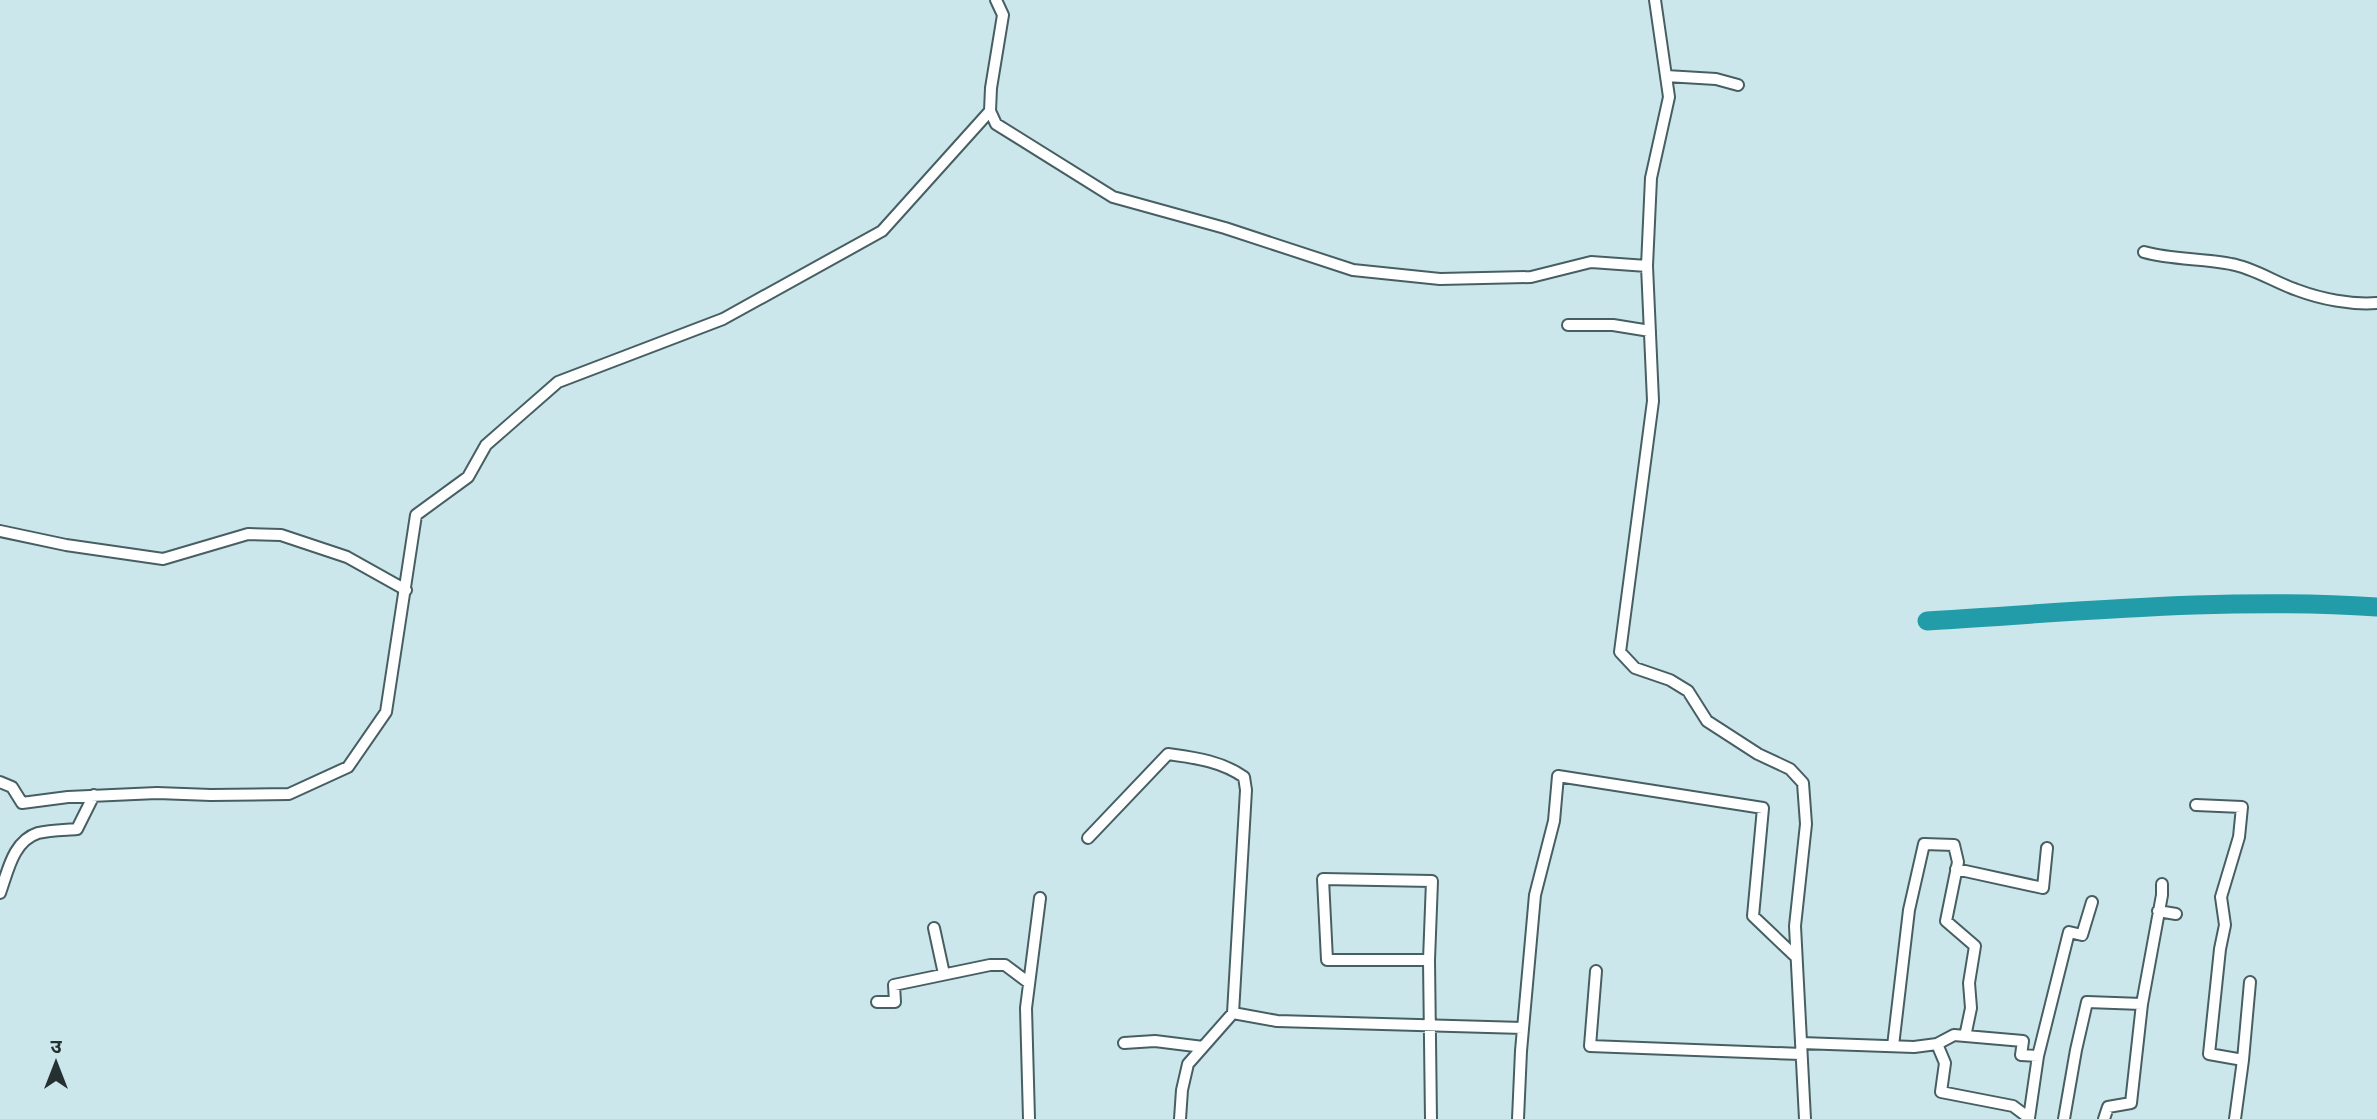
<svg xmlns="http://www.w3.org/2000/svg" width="2377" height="1119" font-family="'Playfair Display','Noto Sans Devanagari',serif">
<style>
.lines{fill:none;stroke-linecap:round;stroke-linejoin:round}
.river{stroke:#239ca9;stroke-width:19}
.minor-casing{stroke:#475f62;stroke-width:14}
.minor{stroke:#fff;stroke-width:10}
</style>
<rect width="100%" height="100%" fill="#cce7eb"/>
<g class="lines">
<!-- river -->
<path class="river" d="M1927 621C2076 612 2227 597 2377 607"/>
<defs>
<path id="minor" d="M996 0 1003 15 991 88 990 111 996 124 1113 197 1225 228 1353 270 1440 279 1531 277 1591 262 1647 266
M1655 0 1669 97 1651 178 1647 266 1653 401 1620 652 1635 668 1670 680 1688 691 1707 721 1758 754 1790 769 1803 783 1806 824 1795 926 1805 1119
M1666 76 1716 79 1738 85
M2144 252C2172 260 2202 258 2231 264 2254 268 2274 282 2297 290 2321 299 2351 305 2377 303
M1568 325H1613L1650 331
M0 531 66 545 163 559 248 534 281 535 347 557 406 590
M0 782 12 787 22 803 68 797 157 793 211 795 289 794 348 767 386 712 416 515 468 477 486 445 558 382 723 319 882 231 990 111
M2196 805 2242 807 2239 837 2221 897 2225 925 2220 949 2209 1054 2243 1060
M1088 838 1168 754C1196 758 1221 761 1244 777L1246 790 1233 1013 1188 1064 1182 1090 1180 1119
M1956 869 2043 888 2047 848
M0 893C8 871 13 841 38 833 50 830 65 830 77 829L94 795
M2158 911 2176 914
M934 928 944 974
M1429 960H1327L1323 879 1432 881 1429 960 1431 1119
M1596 971 1590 1046 1801 1054
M877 1002H895L894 985 990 965H1005L1029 983
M1233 1013 1277 1021 1523 1028
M1124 1043 1155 1041 1203 1047
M1801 1043 1914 1047 1937 1044 1954 1035 2023 1041 2021 1055 2038 1056
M1937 1044 1945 1063 1941 1092 2013 1106 2029 1118 2038 1056 2069 932 2082 935 2092 902
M1893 1046 1909 910 1924 844 1954 845 1958 862 1946 921 1975 946 1969 983 1971 1008 1966 1032
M1029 1119 1026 1008 1040 898
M1518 1119 1521 1051 1535 895 1554 821 1558 776 1763 808 1753 916 1796 957
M2064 1119 2076 1050 2087 1002 2142 1004
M2104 1119 2108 1107 2131 1103 2142 1004 2162 895V884
M2235 1119 2243 1060 2250 982"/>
</defs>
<!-- minor casing -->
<use href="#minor" class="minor-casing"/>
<!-- minor -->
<use href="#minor" class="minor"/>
</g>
<!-- north arrow -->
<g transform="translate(56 1063)" stroke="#cce7eb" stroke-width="5" paint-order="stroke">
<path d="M0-5L12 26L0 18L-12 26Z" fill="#253031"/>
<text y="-10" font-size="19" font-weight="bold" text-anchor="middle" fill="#253031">उ</text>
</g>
</svg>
